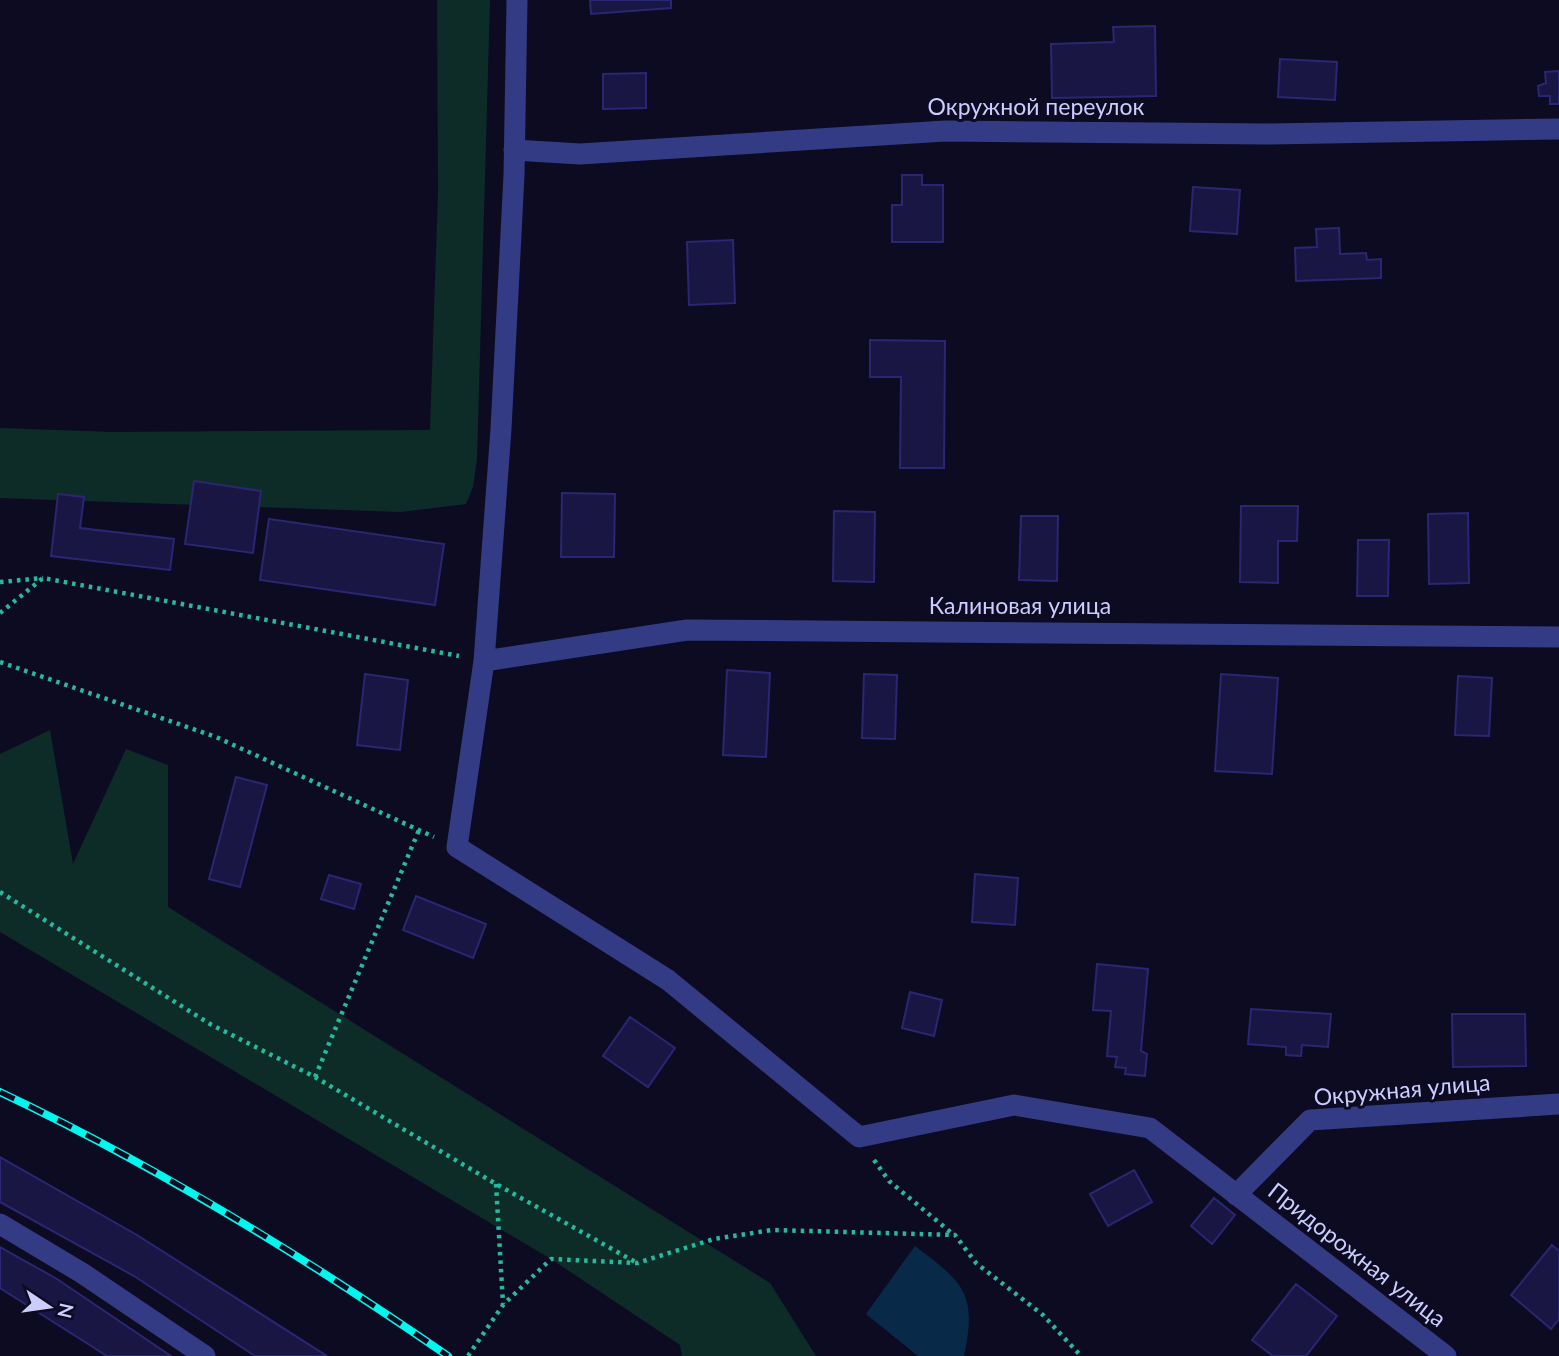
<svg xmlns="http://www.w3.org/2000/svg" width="1559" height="1356" font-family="Lato,sans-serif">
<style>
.green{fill:#0e2c27}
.water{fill:#082a48}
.building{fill:#191644;stroke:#2b2672;stroke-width:2}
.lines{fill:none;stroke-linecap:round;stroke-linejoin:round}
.path{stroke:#24ba9d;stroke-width:4.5;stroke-dasharray:3.5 5;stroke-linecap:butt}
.minor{stroke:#333b84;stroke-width:21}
.rail-casing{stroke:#00f7ee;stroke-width:8}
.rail{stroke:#0c0b22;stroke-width:5;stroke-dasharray:16;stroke-linecap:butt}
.labels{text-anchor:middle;stroke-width:6;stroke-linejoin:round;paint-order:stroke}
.street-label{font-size:23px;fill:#cccdff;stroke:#0c0b22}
</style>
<rect width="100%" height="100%" fill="#0c0b22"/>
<!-- green -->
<path class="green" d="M437 0H490L477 459 473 487 466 504 401 512 0 498V428L111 432 430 430 438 192Z
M50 730 73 864 126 749 168 765V907L770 1283 816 1356H682L680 1345 551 1259 0 932V754Z"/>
<!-- water -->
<path class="water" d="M915 1246C962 1282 978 1292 964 1356H918L866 1314Z"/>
<!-- building -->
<path class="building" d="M590 0H671V8L591 14Z
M1155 26 1156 96 1052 98 1051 44 1114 42 1113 27Z
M1280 59 1337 62 1335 100 1278 97Z
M1559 71V104H1550V96H1539L1538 86 1546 83 1545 72Z
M646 73V108L603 109V74Z
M902 175H922V185H943V242H892V205H902Z
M1193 187 1240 190 1237 234 1190 231Z
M1339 228 1340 254 1366 253 1367 260 1381 259V278L1296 281 1295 248 1317 247 1316 229Z
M733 240 735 303 689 305 687 242Z
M870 340 945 341 944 468H900L901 377H870Z
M194 481 261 491 253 553 185 544Z
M562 493 615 494 614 557H561Z
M58 494 84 497 80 528 174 539 170 570 51 556Z
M1241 506H1298L1297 541H1278V583L1240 582Z
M834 511 875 512 874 582 833 581Z
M1468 513 1469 583 1429 584 1428 514Z
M1021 516H1058L1057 581 1019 580Z
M269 519 444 544 435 605 260 580Z
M1358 540H1389L1388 596H1357Z
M727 670 770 673 766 757 723 755Z
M365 674 408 680 400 750 357 745Z
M864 674 897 675 895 739 862 738Z
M1221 674 1278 678 1272 774 1215 771Z
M1458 676 1492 678 1489 736 1455 735Z
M236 777 267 785 240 887 209 879Z
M975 874 1018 878 1015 925 972 922Z
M329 875 361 884 354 909 321 899Z
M416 896 486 924 473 958 403 930Z
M1097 964 1148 969 1141 1051 1147 1054 1145 1076 1125 1074 1126 1068 1115 1067 1117 1057 1107 1056 1111 1011 1093 1010Z
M910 992 942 1000 934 1036 902 1028Z
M1251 1009 1331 1014 1328 1047 1302 1045 1301 1056 1286 1055V1047L1248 1044Z
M1452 1014H1525L1526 1066 1453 1067Z
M630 1017 675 1048 648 1087 603 1056Z
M0 1157 137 1235 327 1356H255L134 1276 0 1202Z
M1134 1170 1152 1202 1108 1226 1090 1194Z
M1214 1198 1235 1215 1212 1244 1191 1226Z
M1552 1245 1559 1251V1319L1551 1329 1511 1295Z
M0 1247 57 1279 171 1356H107L0 1288Z
M1296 1284 1337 1316 1306 1356H1273L1252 1340Z"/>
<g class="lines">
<!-- path -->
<path class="path" d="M0 582 43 578
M0 613 43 578 459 656
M0 662 216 737 434 837
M0 892 210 1024 315 1077 496 1184 637 1263
M315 1077 419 830
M874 1160 889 1181 954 1235
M496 1184 503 1304
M468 1356 503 1305 551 1259 637 1263 714 1239 772 1230 955 1235 976 1263 1043 1315 1081 1356"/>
<!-- minor -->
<path class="minor" d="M517 0 514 175 501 429 484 661 457 847 668 980 859 1137 1014 1105 1150 1128 1446 1356
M514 150 580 154 945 131 1268 134 1559 129
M484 661 687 630 1559 637
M1236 1195 1310 1120 1559 1104
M0 1224 82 1273 205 1356"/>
<defs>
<path id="rail" d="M0 1092C157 1166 306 1258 448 1356"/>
</defs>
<!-- rail casing -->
<use href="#rail" class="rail-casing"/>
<!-- rail -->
<use href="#rail" class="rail"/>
</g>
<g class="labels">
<!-- street labels -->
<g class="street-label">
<text x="1036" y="115">Окружной переулок</text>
<text x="1020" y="614">Калиновая улица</text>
<text transform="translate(1402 1090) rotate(-5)" y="8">Окружная улица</text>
<text transform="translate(1357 1255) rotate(38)" y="8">Придорожная улица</text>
</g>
</g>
<!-- north arrow -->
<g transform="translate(49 1307) rotate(103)" stroke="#0c0b22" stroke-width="5" paint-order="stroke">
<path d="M0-5L12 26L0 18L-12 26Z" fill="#cccdff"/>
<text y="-10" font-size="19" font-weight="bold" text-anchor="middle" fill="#cccdff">N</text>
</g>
</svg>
